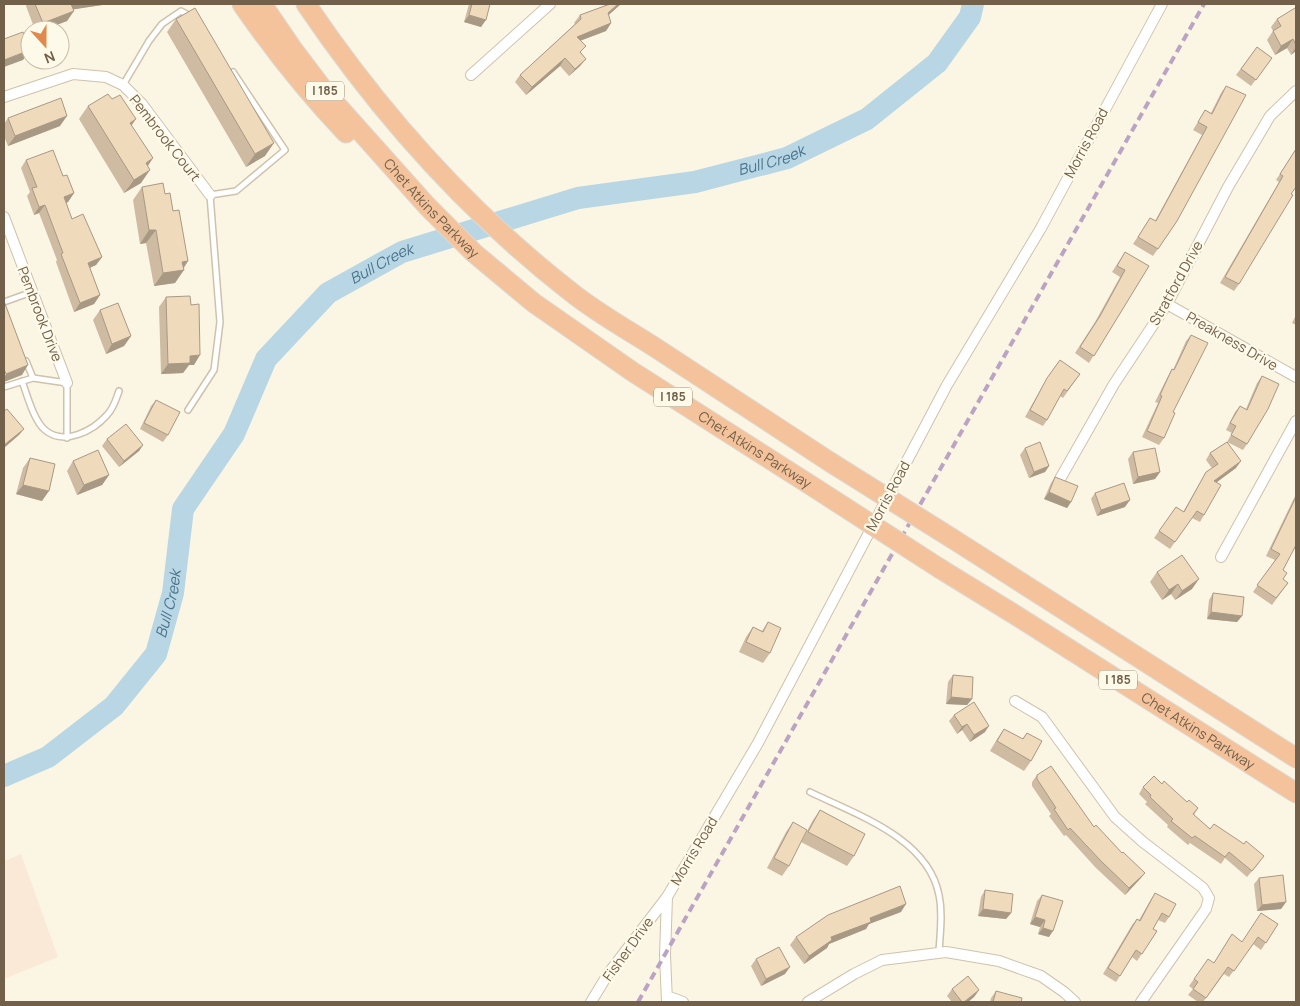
<svg xmlns="http://www.w3.org/2000/svg" width="1300" height="1006" font-family="Manrope,sans-serif">
<style>
.commercial{fill:#fbe9d7}
.lines{fill:none;stroke-linecap:round;stroke-linejoin:round}
.river{stroke:#b9d6e4;stroke-width:22}
.lane-casing{stroke:#cec2ad;stroke-width:8}
.street-casing{stroke:#cec2ad;stroke-width:12}
.highway-casing{stroke:#ddd9d4;stroke-width:21}
.lane{stroke:#fff;stroke-width:5}
.street{stroke:#fff;stroke-width:10}
.highway{stroke:#f4c39c;stroke-width:19}
.rail{stroke:#bba3c4;stroke-width:4;stroke-dasharray:8 5;stroke-linecap:butt}
.highway-bridge-casing{stroke:#ddd9d4;stroke-width:21;stroke-linecap:butt}
.highway-bridge{stroke:#f4c39c;stroke-width:19}
.wall{fill:#cebba2}
.shaded-wall{fill:#a89984}
.building{fill:#f0dabc;stroke:#a89984}
.labels{text-anchor:middle;stroke-width:4.5;stroke-linejoin:round;paint-order:stroke}
.shield{fill:#fefae9;stroke:#9c8e7a;stroke-width:1}
.shield-label{font-size:12px;font-weight:bold;fill:#72604a}
.street-label{font-size:14px;fill:#72604a;stroke:#fefae9}
.water-label{font-size:15px;font-style:italic;fill:#48748c;stroke:#fefae9}
</style>
<rect width="100%" height="100%" fill="#fbf6e3"/>
<!-- commercial -->
<path class="commercial" d="M21 854 58 957 4 979V861Z"/>
<g class="lines">
<!-- river -->
<path class="river" id="s1" d="M4 776 48 757 114 706 156 654 173 593 183 509 234 434 266 359 328 293 402 252 578 198 695 182 787 158 867 119 937 63 970 17 973 4"/>
<defs>
<path id="lane" d="M123 85 149 41 162 24 181 11 190 16
M4 302 32 292
M33 378 67 383V438
M22 381C27 395 34 421 45 430 64 446 93 431 107 415 114 408 116 399 119 391
M4 387 33 378 26 361
M188 410 214 370 220 322 210 195 236 191 285 150 233 72
M810 792C857 815 928 838 939 895 943 914 940 934 939 952"/>
<path id="street" d="M471 75 550 4
M4 97 73 74 106 77 123 85 142 104 210 195
M4 217 67 383
M1167 304 1296 377
M1060 479 1114 384 1167 304 1228 187 1270 116 1296 91
M1221 557 1296 421
M1015 701 1042 717 1115 817 1143 842 1203 888 1209 898 1206 909 1141 1002
M667 996 683 1002
M591 1002 608 974 667 897
M667 1002 665 955 667 897 758 743 947 385 1041 228 1162 4
M808 1002 854 974 882 960 946 952 999 961 1041 976 1064 992 1075 1002"/>
<g id="highway">
<path d="M242 4C273 49 308 93 346 133"/>
<path id="s2" d="M262 4 292 48 326 93 427 206 474 253 534 303 633 372 815 488"/>
<path d="M306 4C379 112 467 211 571 292 597 313 628 330 656 348 714 386 772 424 830 462"/>
<path d="M953 539 1296 758"/>
<path id="s3" d="M939 568 1017 616 1296 793"/>
</g>
</defs>
<!-- lane casing -->
<use href="#lane" class="lane-casing"/>
<!-- street casing -->
<use href="#street" class="street-casing"/>
<!-- highway casing -->
<use href="#highway" class="highway-casing"/>
<!-- lane -->
<use href="#lane" class="lane"/>
<!-- street -->
<use href="#street" class="street"/>
<!-- highway -->
<use href="#highway" class="highway"/>
<!-- rail -->
<path class="rail" d="M638 1002 1204 4"/>
<defs>
<path id="highway-bridge" d="M830 462 953 539
M815 488 939 568"/>
</defs>
<!-- highway-bridge casing -->
<use href="#highway-bridge" class="highway-bridge-casing"/>
<!-- highway-bridge -->
<use href="#highway-bridge" class="highway-bridge"/>
</g>
<!-- wall -->
<path class="wall" d="M27 4H109L74 9 67 21 43 30H35L26 6Z
M469 4H490L481 27 464 22Z
M603 4H621L608 15 611 23 606 31 580 41 581 53 586 59 580 66 569 76 560 66 526 95 515 82 520 75 575 24 574 23 580 15 605 6Z
M1296 10V51L1291 55 1287 48 1275 55 1267 40 1273 31 1271 27 1277 19Z
M176 19 265 156 246 167 167 32Z
M1257 47 1272 58 1251 86 1236 75Z
M1226 86 1177 221 1153 256 1133 244 1150 218 1155 221 1202 135 1193 130 1205 110 1211 113 1221 93Z
M112 99 132 126 148 166 141 183 124 193 79 119 88 106Z
M8 118 60 126 8 146 4 136V124Z
M1296 149 1239 284 1234 291 1220 283 1279 182 1276 180Z
M26 160 63 176 74 193 68 202 66 203 72 219 102 257 96 265 90 268 100 295 94 304 74 312 56 262 57 260 39 213 34 215 27 196 30 192 21 168Z
M142 187 165 194 173 211 188 261 175 283 154 286 146 243 140 244 133 200Z
M1125 252 1149 266 1089 363 1075 353 1095 322 1120 277 1112 272Z
M166 297 194 365H189L183 373 161 374 159 307Z
M100 310 131 336 124 346 106 354 93 320Z
M1296 315V325L1292 323Z
M1191 335 1173 412 1164 438 1159 445 1142 437 1158 403 1155 402 1168 376 1172 369 1173 370 1186 341Z
M1060 360 1080 374 1063 398 1060 396 1047 420 1043 426 1025 417 1043 385Z
M1262 376 1247 444 1243 450 1227 442 1236 468 1216 482 1204 515 1200 522 1192 518 1170 549 1154 538 1176 507 1183 512 1202 479 1206 472 1212 468 1206 460 1210 453 1227 442 1232 433 1226 430 1235 412 1240 406 1246 409 1257 383Z
M156 400 168 435 163 442 140 429 151 406Z
M107 439 143 445 139 451 119 467 102 446Z
M1025 448 1049 466 1045 472 1029 478 1020 455Z
M1133 452 1160 472 1155 479 1133 484 1128 459Z
M30 458 42 501 16 494 23 468Z
M73 461 109 475 102 485 77 495 67 471Z
M1055 477 1071 502 1067 508 1044 499 1051 483Z
M1095 493 1125 507 1097 516 1091 499Z
M1296 494V545L1283 570V579L1288 583 1272 605 1253 592 1275 560 1266 556Z
M1157 572 1192 589 1175 600 1171 594 1162 600 1150 582Z
M1213 593 1242 616 1237 622 1207 619 1209 600Z
M768 622 770 653 763 663 739 652 746 637 753 627 762 631Z
M953 675 972 699 967 705 946 704 948 682Z
M954 715 985 732 970 742 962 730 957 734 949 721Z
M1004 729 1022 739 1027 733 1031 761 1024 771 990 751 997 739Z
M1037 775 1094 827 1122 853 1145 873 1140 879 1125 895 1096 868 1066 835 1064 836 1049 816 1051 814 1032 786V782Z
M1162 784 1187 802 1198 808 1194 815 1210 829 1259 863 1247 877 1225 858 1221 864 1190 843 1188 845 1167 827 1168 825 1145 804 1147 802 1139 794 1143 787Z
M820 810 854 856 847 866 801 842 813 820Z
M793 822 789 866 782 876 767 868 786 832Z
M1259 878 1286 902 1281 909 1257 911 1254 884Z
M985 890 1011 913 1006 919 978 916 981 897Z
M1155 893 1169 917 1165 923 1158 920 1153 929 1157 931 1137 961 1132 957 1116 982 1103 974 1132 925 1137 919 1139 920 1151 899Z
M1042 895 1049 937 1038 934 1040 927 1030 924 1037 901Z
M901 912 869 924 866 929 829 944 827 948 804 964 790 945 796 937Z
M1278 924 1261 950 1253 944 1229 977 1224 974 1203 1002H1198L1188 995 1193 989 1189 986 1194 979 1214 963 1232 934 1242 942Z
M756 959 785 974 761 986 751 966Z
M952 989 979 990 974 997 968 1002H952L947 996Z
M996 991 1021 1002H990L991 998Z"/>
<!-- shaded-wall -->
<path class="shaded-wall" d="M68 4H109L63 11Z
M618 4H621L602 21 608 13Z
M74 11 67 21 43 30H38L43 23Z
M469 15 486 20 481 27 464 22Z
M611 23 606 31 571 44 577 37Z
M1293 39 1287 48 1275 55 1281 46Z
M1296 47V51L1291 55Z
M30 50 23 60 4 67V60Z
M565 58 560 66 526 95 532 87Z
M586 59 580 66 569 76 575 69Z
M67 116 60 126 8 146 15 136Z
M136 119 127 132 130 123Z
M274 143 265 156 246 167 255 154Z
M153 158 144 172 146 163Z
M150 170 141 183 124 193 134 180Z
M74 193 68 202 58 206 64 197Z
M45 205 39 213 34 215 39 207Z
M149 230H156L146 243 140 244Z
M102 257 96 265 82 271 88 263Z
M188 261 182 270H184L175 283 154 286 163 273 182 262Z
M100 295 94 304 74 312 80 303Z
M131 336 124 346 106 354 112 344Z
M200 355 194 365H189L183 373 161 374 168 364 190 356Z
M28 365 22 375 4 382V377L6 374Z
M24 429 19 435 4 448V445Z
M143 445 139 451 119 467 124 461Z
M1241 461 1236 468 1209 488 1214 481Z
M1049 466 1045 472 1029 478 1034 472Z
M1160 472 1155 479 1133 484 1138 477Z
M109 475 102 485 77 495 84 485Z
M23 485 49 491 42 501 16 494Z
M1049 492 1071 502 1067 508 1044 499Z
M1130 500 1125 507 1097 516 1101 510Z
M1199 579 1192 589 1175 600 1182 591Z
M1178 584 1171 594 1162 600 1169 590Z
M1211 612 1242 616 1237 622 1207 619Z
M951 697 972 699 967 705 946 704Z
M967 724 962 730 957 734 962 727Z
M989 726 985 732 970 742 974 735Z
M1145 873 1140 879 1125 895 1129 888Z
M1286 902 1281 909 1257 911 1262 905Z
M906 904 901 912 869 924 866 929 829 944 827 948 804 964 809 956 831 937 870 918Z
M983 909 1011 913 1006 919 978 916Z
M1035 917 1045 920 1040 927 1030 924Z
M1043 928 1053 931 1049 937 1038 934Z
M790 967 785 974 761 986 766 979Z
M979 990 974 997 968 1002H964Z"/>
<!-- building -->
<path class="building" d="M35 4H71L74 11 43 23Z
M472 4H490L486 20 469 15Z
M610 4H618L608 13 611 23 577 37 586 46 580 52 586 59 575 69 565 58 532 87 520 75 581 19 580 15Z
M195 8 274 143 255 154 176 19Z
M1295 8 1296 10V45L1293 39 1281 46 1273 31 1281 26 1277 19Z
M23 32 30 50 4 60V39Z
M1257 47 1272 58 1256 80 1241 69Z
M1226 86 1246 95 1177 221 1158 249 1138 237 1150 218 1156 221 1207 127 1198 122 1205 110 1212 114Z
M108 94 112 99 120 95 136 119 130 123 153 158 146 163 150 170 134 180 88 106Z
M61 98 67 116 15 136 8 118Z
M1296 149V187L1291 194 1293 195 1239 284 1225 277 1283 176 1280 174Z
M53 150 63 176 67 175 74 193 64 197 72 219 83 214 102 257 88 263 100 295 80 303 61 254 63 253 45 205 39 207 32 188 37 187 26 160Z
M163 183 165 194 170 193 173 211 179 210 188 261 182 262 184 270 163 273 156 230H149L142 187Z
M1125 252 1149 266 1094 356 1080 347 1100 316 1125 270 1117 266Z
M190 296 191 305 199 304 200 355 190 356V363L168 364 166 297Z
M4 301 28 365 6 374 4 369Z
M118 303 131 336 112 344 100 310Z
M1191 335 1208 343 1173 412 1175 413 1164 438 1147 431 1162 396 1160 395 1172 369 1174 370Z
M1060 360 1080 374 1067 391 1064 389 1047 420 1030 410 1047 378Z
M1262 376 1279 384 1268 409 1247 444 1231 435 1236 426 1230 423 1240 406 1247 410Z
M156 400 180 412 168 435 144 423Z
M7 409 24 429 4 445V411Z
M126 424 143 445 124 461 107 439Z
M1040 442 1049 466 1034 472 1025 448Z
M1227 442 1241 461 1214 481 1221 485 1204 515 1197 511 1175 542 1159 531 1176 507 1184 512 1206 472 1218 464 1210 453Z
M1155 448 1160 472 1138 477 1133 452Z
M98 450 109 475 84 485 73 461Z
M30 458 55 464 49 491 23 485Z
M1055 477 1078 486 1071 502 1049 492Z
M1124 483 1130 500 1101 510 1095 493Z
M1296 497V545L1283 570 1287 573 1283 579 1288 583 1276 598 1257 585 1280 554 1271 549Z
M1182 555 1199 579 1182 591 1178 584 1169 590 1157 572Z
M1213 593 1244 597 1242 616 1211 612Z
M768 622 781 628 770 653 746 642 753 627 763 632Z
M953 675 973 677 972 699 951 697Z
M974 702 989 726 974 735 967 724 962 727 954 715Z
M1004 729 1023 739 1027 733 1042 741 1031 761 997 741Z
M1051 766 1094 827 1096 825 1122 853 1123 852 1145 873 1129 888 1101 861 1070 828 1068 830 1054 809 1056 808 1037 779V775Z
M1154 776 1162 784 1164 781 1187 802 1189 800 1198 808 1193 814 1210 829 1214 824 1244 844 1246 841 1264 856 1252 871 1229 852 1225 857 1195 836 1192 838 1171 821 1173 819 1150 797 1151 795 1143 787Z
M820 810 865 834 854 856 808 832Z
M793 822 807 830 789 866 774 858Z
M1283 875 1286 902 1262 905 1259 878Z
M900 886 906 904 870 918 871 922 831 937 832 940 809 956 796 937 828 915Z
M985 890 1013 894 1011 913 983 909Z
M1155 893 1176 904 1169 917 1162 913 1153 929 1157 931 1142 954 1136 950 1120 976 1108 968 1137 919 1140 921Z
M1042 895 1063 901 1053 931 1043 928 1045 920 1035 917Z
M1261 913 1278 924 1266 943 1258 937 1234 971 1228 967 1206 998 1193 989 1198 982 1194 979 1208 959 1214 963 1232 934 1242 942Z
M779 947 790 967 766 979 756 959Z
M968 976 979 990 964 1002H962L952 989Z
M996 991 1022 998 1021 1002H993Z"/>
<g class="labels">
<!-- shield labels -->
<g class="shield">
<rect x="306" y="81.5" width="38" height="19" rx="4"/>
<rect x="654" y="387.5" width="38" height="19" rx="4"/>
<rect x="1099" y="670.5" width="38" height="19" rx="4"/>
</g>
<g class="shield-label">
<text x="325" y="95">I 185</text>
<text x="673" y="401">I 185</text>
<text x="1118" y="684">I 185</text>
</g>
<!-- street labels -->
<g class="street-label">
<text transform="translate(165 138) rotate(52)" y="5">Pembrook Court</text>
<text transform="translate(1086 143) rotate(-62)" y="5">Morris Road</text>
<text dy="5" stroke="none"><textPath href="#s2" startOffset="266">Chet Atkins Parkway</textPath></text>
<text transform="translate(1176 283) rotate(-61)" y="5">Stratford Drive</text>
<text transform="translate(40 314) rotate(69)" y="5">Pembrook Drive</text>
<text transform="translate(1232 341) rotate(30)" y="5">Preakness Drive</text>
<text dy="5" stroke="none"><textPath href="#s2" startOffset="671">Chet Atkins Parkway</textPath></text>
<text transform="translate(888 496) rotate(-62)" y="5">Morris Road</text>
<text dy="5" stroke="none"><textPath href="#s3" startOffset="306">Chet Atkins Parkway</textPath></text>
<text transform="translate(694 851) rotate(-59)" y="5">Morris Road</text>
<text transform="translate(628 949) rotate(-54)" y="5">Fisher Drive</text>
</g>
<!-- water labels -->
<g class="water-label">
<text dy="5" stroke="none"><textPath href="#s1" startOffset="1075">Bull Creek</textPath></text>
<text dy="5" stroke="none"><textPath href="#s1" startOffset="670">Bull Creek</textPath></text>
<text dy="5" stroke="none"><textPath href="#s1" startOffset="250">Bull Creek</textPath></text>
</g>
</g>
<!-- border -->
<rect width="1300" height="1006" fill="none" stroke="#72604a" stroke-width="10"/>
<!-- north arrow -->
<g transform="translate(45 45) rotate(159)"><circle r="24" fill="#fefae9" stroke="#c6bca9"/>
<path d="M0-4L9 19L0 12L-9 19Z" fill="#e1894c"/>
<text y="-8" font-size="14" font-weight="bold" text-anchor="middle" fill="#72604a">N</text>
</g>
</svg>
